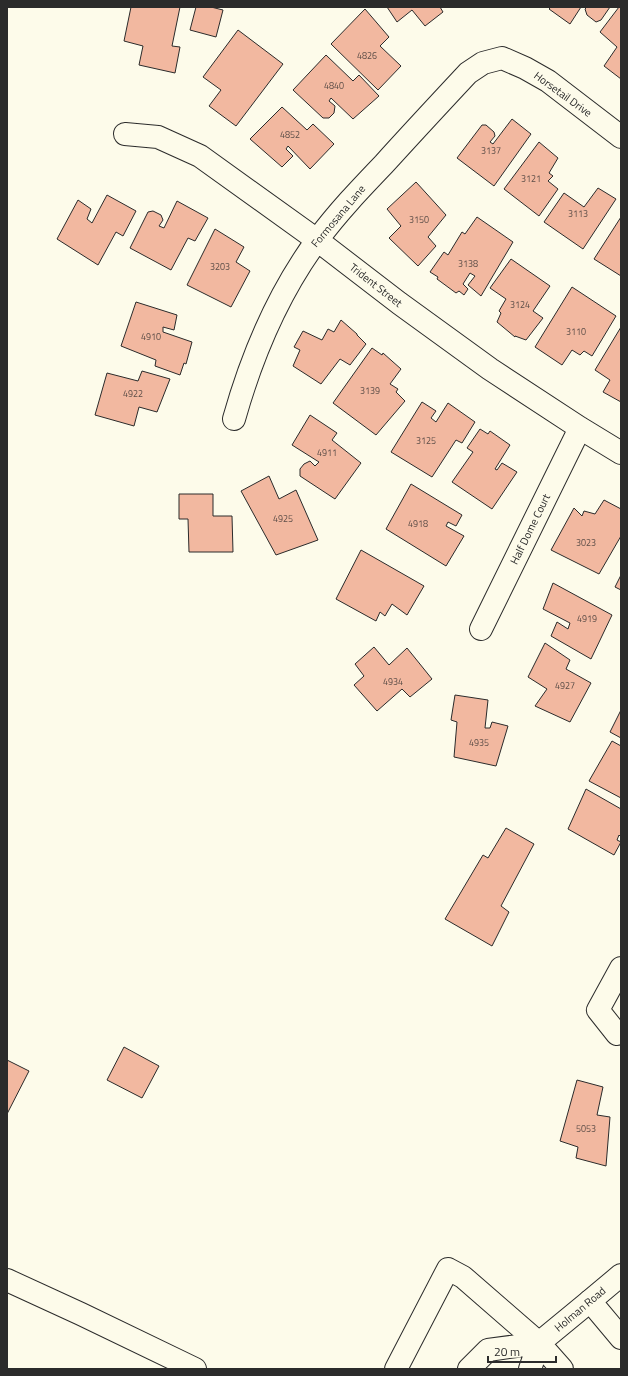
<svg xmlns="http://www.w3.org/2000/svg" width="628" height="1376" font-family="'Titillium Web',sans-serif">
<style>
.building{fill:#f2b8a0;stroke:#2b2b2b}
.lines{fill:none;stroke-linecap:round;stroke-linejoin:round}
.minor-casing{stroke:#2b2b2b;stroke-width:24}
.major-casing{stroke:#2b2b2b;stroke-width:24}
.minor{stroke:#fdfbea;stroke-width:22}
.major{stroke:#fdfbea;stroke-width:22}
.labels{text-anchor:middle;stroke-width:3;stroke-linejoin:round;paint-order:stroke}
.number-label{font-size:9px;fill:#5d4e48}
.street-label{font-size:11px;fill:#2b2b2b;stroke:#fdfbea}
</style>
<rect width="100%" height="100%" fill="#fdfbea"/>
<!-- building -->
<path class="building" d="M131 7H180L172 46 180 47 175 73 139 65 143 46 124 41Z
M196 7H211L223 10 216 37 190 30Z
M387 7H440L443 12 425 26 412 10 397 22Z
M551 7H581L570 24 549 9Z
M587 7H610L601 20 596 22 587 15 585 9Z
M619 7H621V79L604 66 617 47 600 32Z
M365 9 389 37 380 46 401 66 378 90 331 44Z
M238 30 283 64 236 126 209 106 221 90 203 77Z
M326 55 353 81 359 75 379 96 353 119 331 98 329 101 335 106 334 113 329 118H323L293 90Z
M282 107 307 130 313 124 334 144 310 169 288 146 286 149 293 156 282 167 250 139Z
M512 119 531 134 494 186 457 158 482 125H486L494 132 495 136 490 142 493 144Z
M539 142 558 158 549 173 553 176 548 181 558 189 539 216 504 189Z
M416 182 446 215 428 237 436 246 418 266 389 238 401 226 387 209Z
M598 188 616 199 583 249 544 222 564 193 584 207Z
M107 195 136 211 123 236 116 232 98 265 57 239 78 200 91 209 87 219 92 223Z
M177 201 208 218 195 241 188 238 171 270 130 248 148 212 153 211 161 215 163 220 159 226 164 228Z
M477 217 513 242 481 296 468 285 475 276 470 273 463 284 468 289 464 295 459 291 456 293 437 279 438 277 430 272 444 252 448 255 462 232 465 234Z
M621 217V276L594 259Z
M215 229 244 247 236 262 250 271 231 307 187 285Z
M511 259 550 286 533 311 543 318 526 340 515 336V337L497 322 501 313 499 311 506 299 490 288Z
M572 287 616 316 592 356 584 351 580 355 572 350 562 365 535 347Z
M136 302 177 315 174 330 163 327V332L192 342 186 364 184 363 180 375 155 366 156 360 121 346Z
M341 320 357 334V335L366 344 350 365 340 359 321 384 293 366 300 350 294 347 303 331 322 340 328 329 334 332Z
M621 327V402L603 392 610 380 595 370Z
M372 348 382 355 383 353 401 369 390 384 398 389 396 392 405 401 376 435 333 403Z
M142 371 170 379 157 412 139 407 134 426 95 415 107 373 138 381Z
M422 402 436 411 431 418 436 422 448 403 475 422 462 443 456 440 432 477 391 452Z
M310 415 337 433 332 440 361 463 335 499 300 476V469L304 464 310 461 315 466 319 462 292 445Z
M480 429 488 434 490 431 510 445 495 469 497 470 502 463 517 472 492 509 452 482 473 452 467 448Z
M269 476 279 499 296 490 318 540 276 555 241 491Z
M411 484 462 515 456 526 448 522 446 526 464 536 446 566 386 529Z
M179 494H213V516H232L233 552H189L188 519H179Z
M604 500 621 509V536L599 574 551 550 574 508 582 516 584 511 595 514Z
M361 550 424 586 407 615 392 604 385 616 380 612 376 621 336 599Z
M621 575V590L615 587Z
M553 583 612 615 591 659 551 636 557 622 568 629 570 623 543 609Z
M545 643 570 660 566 669 591 683 570 722 535 706 547 689 528 677Z
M374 647 389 665 407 648 432 679 410 697 402 689 377 711 354 685 364 676 355 664Z
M455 695 488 700 485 728H490L492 722 508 726 496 766 454 757 457 722 451 720Z
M621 710V738L610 732Z
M612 741 621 746V798L589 781Z
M586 789 621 809V837L619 835 617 840 621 842 614 855 568 829Z
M506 828 534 844 501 906 509 912 492 946 445 919 483 855 488 858Z
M124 1047 159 1066 142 1098 107 1080Z
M7 1060 29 1071 7 1114Z
M577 1080 603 1087 597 1115 610 1117 606 1166 576 1158 578 1147 560 1141Z"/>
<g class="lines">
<defs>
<path id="minor" d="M125 134 158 137 200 156 317 240 399 303 490 369 580 428 621 453
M234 419C252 355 278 293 318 239 338 212 361 188 384 164 412 133 440 103 468 73L483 63 502 58 525 68 548 81 621 137
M481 629 580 428
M617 1034 598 1010 621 968
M7 1280 81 1314 195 1369
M590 1301 621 1275
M396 1369 448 1269 463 1277 539 1343"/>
<path id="major" d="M539 1343 562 1369
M469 1369 488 1350 539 1343 590 1301 621 1338
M530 1369 539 1343"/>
</defs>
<!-- minor casing -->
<use href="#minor" class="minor-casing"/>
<!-- major casing -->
<use href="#major" class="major-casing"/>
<!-- minor -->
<use href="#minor" class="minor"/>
<!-- major -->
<use href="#major" class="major"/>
</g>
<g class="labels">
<!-- number labels -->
<g class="number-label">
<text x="367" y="59">4826</text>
<text x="334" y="89">4840</text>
<text x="290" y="138">4852</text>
<text x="491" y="154">3137</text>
<text x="531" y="182">3121</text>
<text x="578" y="217">3113</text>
<text x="419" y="223">3150</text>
<text x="468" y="267">3138</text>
<text x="220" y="270">3203</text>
<text x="520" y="308">3124</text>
<text x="576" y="335">3110</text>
<text x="151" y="340">4910</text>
<text x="370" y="394">3139</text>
<text x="133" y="397">4922</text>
<text x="426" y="444">3125</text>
<text x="327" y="456">4911</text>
<text x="283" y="522">4925</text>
<text x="418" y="527">4918</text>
<text x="586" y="546">3023</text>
<text x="587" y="622">4919</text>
<text x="393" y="685">4934</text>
<text x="565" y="689">4927</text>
<text x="479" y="746">4935</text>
<text x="586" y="1132">5053</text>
</g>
<!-- street labels -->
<g class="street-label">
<text transform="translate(563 94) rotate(36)" y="4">Horsetail Drive</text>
<text transform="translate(338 216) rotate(-50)" y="4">Formosana Lane</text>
<text transform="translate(376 285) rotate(38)" y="4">Trident Street</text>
<text transform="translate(530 529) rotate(-64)" y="4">Half Dome Court</text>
<text transform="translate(580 1309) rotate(-40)" y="4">Holman Road</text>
</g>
</g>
<!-- border -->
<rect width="628" height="1376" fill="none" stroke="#2b2b2b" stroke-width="16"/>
<!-- scale -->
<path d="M488 1356v6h68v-6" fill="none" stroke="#2b2b2b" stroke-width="2"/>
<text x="494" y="1356" font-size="12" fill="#2b2b2b" stroke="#fdfbea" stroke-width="3" paint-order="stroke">20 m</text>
</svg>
